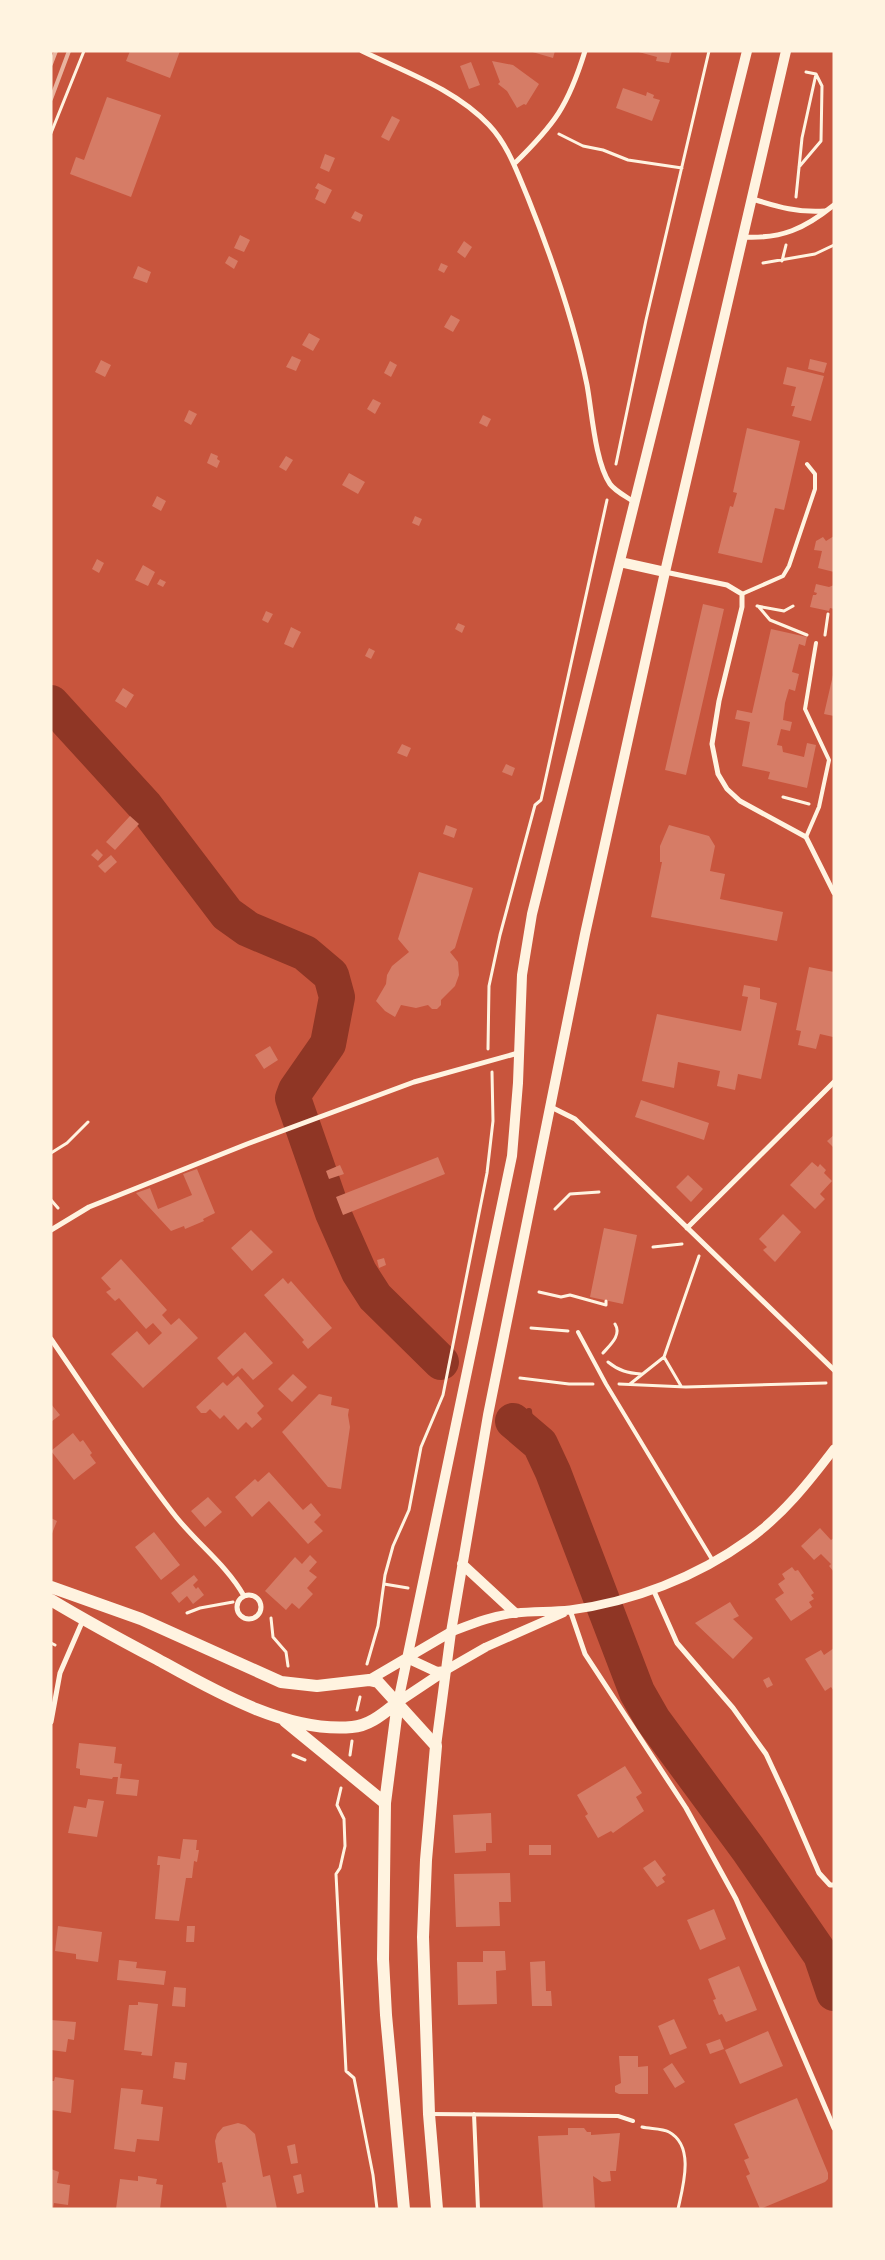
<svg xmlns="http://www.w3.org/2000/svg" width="885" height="2260" font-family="'PT Sans',sans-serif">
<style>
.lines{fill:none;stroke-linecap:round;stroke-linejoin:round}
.stream{stroke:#8f3625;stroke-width:6}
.river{stroke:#8f3625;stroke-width:36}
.building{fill:#d67c66}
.path{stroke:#fff3e0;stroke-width:3}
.service{stroke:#fff3e0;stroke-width:4}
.minor{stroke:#fff3e0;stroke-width:5}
.tertiary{stroke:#fff3e0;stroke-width:9}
.secondary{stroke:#fff3e0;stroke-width:10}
.primary{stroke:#fff3e0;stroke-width:12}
.rail{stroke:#e9b49f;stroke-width:4}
</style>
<rect width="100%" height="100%" fill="#c8553d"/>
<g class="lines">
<!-- stream -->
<path class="stream" d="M529 1411 532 1438"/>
<!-- river -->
<path class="river" d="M51 703 145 806 227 914 248 929 305 953 331 975 337 997 328 1044 296 1090 293 1098 295 1104 333 1213 359 1272 375 1297 441 1362
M513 1421 540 1444 553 1472 637 1692 653 1720 748 1849 821 1955 834 1993"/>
</g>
<!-- building -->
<path class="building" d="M130 51H180L170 78 126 61Z
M529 51H555L553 58Z
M635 51H672L669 63 656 61 657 57Z
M492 61 513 65 539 84 526 105 524 104 517 108 507 91 498 84 500 82Z
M471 62 480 85 469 89 460 66Z
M623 88 646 96 647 92 654 95 653 98 660 100 652 121 616 108Z
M107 97 161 115 131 197 70 174 76 157 84 160Z
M392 116 400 120 389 141 381 137Z
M325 154 335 158 329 172 320 168Z
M318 183 332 190 325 204 315 199 319 190 315 188Z
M355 211 363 215 360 222 351 218Z
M240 235 250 240 244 252 234 248Z
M464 241 472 247 465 258 457 252Z
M229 256 238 261 234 269 225 263Z
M441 263 448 266 444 273 438 270Z
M138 266 151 272 147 283 133 278Z
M451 315 460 320 453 332 444 327Z
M309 333 320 339 313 351 302 345Z
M292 356 301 360 296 371 286 367Z
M810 359 827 363 824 373 808 369Z
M101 360 111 365 105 377 95 372Z
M390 361 397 365 391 377 384 373Z
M787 367 824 376 811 421 792 416 795 406H791L796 387 783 384Z
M373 399 381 403 375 414 367 409Z
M189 410 197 414 191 425 184 421Z
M483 415 491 419 487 427 479 423Z
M747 428 800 441 784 510 775 508 762 563 718 553 730 506 733 507 737 493 733 492Z
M211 453 218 456 217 459 220 461 217 468 207 463Z
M286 456 293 460 286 471 279 467Z
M349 473 365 482 358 494 342 485Z
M157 496 166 501 161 511 152 506Z
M415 516 422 519 419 526 412 523Z
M834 536V572L818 568 822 551 814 550 816 541 823 537 826 541Z
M97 559 104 563 99 573 92 569Z
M143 565 155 572 148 586 135 580Z
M160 579 166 582 163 587 157 584Z
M816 584 829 587 834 585V609L830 608 829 611 810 607 813 595H816L817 593 814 592Z
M703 604 724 609 686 775 665 770Z
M266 611 273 614 268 623 262 620Z
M458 623 465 626 462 633 455 629Z
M291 627 301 632 293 648 284 644Z
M771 629 807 637 805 646 799 644 792 672 799 674 795 691 789 689 785 703 783 720 792 722 790 731 781 729 777 745 782 746 783 752 804 757 807 743 816 745 807 788 768 779 770 772 742 766 750 722 735 719 737 710 752 713Z
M369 648 375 651 371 659 365 656Z
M833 675H834V716L824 714Z
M123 688 134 695 126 708 115 701Z
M402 744 411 748 407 757 397 753Z
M506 764 515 768 512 776 502 772Z
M130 816 139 824 115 850 106 842Z
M446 825 457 829 454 838 443 834Z
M669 825 709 836 715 846 710 871 725 874 720 899 783 912 777 941 651 917 662 862H660V846Z
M97 849 103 855 98 861 91 855Z
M111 855 117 862 105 873 98 866Z
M419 872 473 888 455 948 450 952 458 962 459 975 455 986 441 1000V1005L437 1009H432L428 1005 416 1008 401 1005 395 1017 385 1011 376 1001 386 984 387 975 392 966 409 952 398 939Z
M809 967 834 972 833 1037 820 1034 816 1049 798 1045 801 1031 796 1030Z
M744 985 760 988V999L777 1003 761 1079 738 1074 735 1090 717 1086 720 1071 678 1062 674 1088 642 1081 657 1014 741 1031 748 997 742 996Z
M270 1046 278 1060 264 1069 255 1055Z
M641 1100 709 1123 704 1140 635 1117Z
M834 1135V1148L827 1141Z
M438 1157 445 1174 343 1215 336 1197Z
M812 1162 818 1167 820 1164 826 1170 824 1173 832 1181 820 1194 825 1199 815 1209 790 1185Z
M340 1165 344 1174 329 1179 326 1171Z
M197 1169 215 1213 203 1219 204 1221 185 1229 184 1226 171 1231 136 1193 150 1188 158 1209 192 1195 183 1174Z
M688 1175 703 1189 691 1202 676 1187Z
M783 1214 801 1232 775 1262 763 1250 767 1247 759 1239Z
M604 1228 637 1235 623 1304 590 1297Z
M251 1230 273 1252 252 1271 231 1248Z
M384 1258 386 1265 379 1268 377 1260Z
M121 1259 167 1310 162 1315 171 1325 179 1318 198 1338 143 1388 111 1354 137 1331 149 1345 162 1333 153 1323 146 1329 119 1298 115 1301 106 1292 111 1289 101 1278Z
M283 1278 288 1284 291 1281 332 1328 308 1349 302 1342 304 1340 264 1295Z
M245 1332 273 1363 253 1380 242 1368 233 1376 217 1358Z
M293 1374 307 1387 292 1402 278 1389Z
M238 1376 264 1406 257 1413 262 1419 252 1428 246 1422 238 1430 224 1415 220 1419 210 1409 206 1413H201L196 1407 223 1382 227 1386Z
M319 1394 332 1397 331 1405 349 1409 348 1415 350 1427 341 1489 328 1487 282 1432Z
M51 1404 60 1415 51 1422Z
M73 1433 80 1442 83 1440 92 1453 90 1455 96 1463 74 1480 51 1451Z
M269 1472 303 1510 311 1503 321 1515 314 1522 323 1531 308 1544 269 1501 252 1517 235 1497 255 1479 258 1482Z
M208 1497 222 1512 205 1527 191 1511Z
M51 1518 57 1521 51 1536Z
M820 1528 831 1540 834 1538V1572L829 1566 831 1564 821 1554 814 1560 801 1546Z
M154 1532 180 1565 161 1580 135 1547Z
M310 1555 317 1562 309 1571 317 1577 307 1588 313 1594 299 1609 292 1603 286 1610 265 1591 295 1557 302 1564Z
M792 1567 795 1571 798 1570 814 1593 811 1595 814 1599 809 1602 812 1607 791 1621 775 1599 784 1593 778 1584 785 1579 782 1574Z
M194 1575 198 1580 193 1585 196 1589 198 1587 204 1595 193 1604 187 1596 179 1603 171 1593Z
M730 1602 739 1616 733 1619 753 1638 733 1659 695 1623Z
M834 1648V1691L831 1687 825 1691 805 1659 821 1650 824 1655Z
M769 1677 773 1685 767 1688 763 1680Z
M79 1743 116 1747 114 1763 122 1764 120 1778 139 1780 137 1796 116 1794 118 1777H113L112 1779 80 1775V1769L76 1768Z
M625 1766 642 1793 636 1797 644 1811 613 1833 611 1831 598 1838 585 1816 588 1814 577 1795Z
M88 1799 104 1801 97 1837 68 1833 74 1806 86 1808Z
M491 1813 492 1843H486V1851L455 1853 453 1815Z
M183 1839 197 1840 196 1850H199L197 1862 194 1861 192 1878H186L179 1921 155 1919 160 1865H157L158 1856 180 1859Z
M529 1845H551V1855H529Z
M655 1860 666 1875 662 1878 665 1882 657 1887 643 1868Z
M510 1873 511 1902H499L500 1926 456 1927 454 1874Z
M714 1909 726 1939 700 1950 687 1920Z
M58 1926 102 1932 98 1962 76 1959V1954L55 1951Z
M187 1926H195L194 1942H186Z
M483 1951H505L506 1970 496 1971 497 2004 458 2005 457 1962H483Z
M119 1960 137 1962 136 1968 166 1971 164 1985 117 1980Z
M545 1961 546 1991H551L552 2006H532L530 1962Z
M739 1966 757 2010 726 2022 722 2014 719 2015 713 2000 716 1999 708 1979Z
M174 1987 186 1988 185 2007 172 2006Z
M138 2002 158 2004 152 2056 141 2055 142 2052 124 2050 129 2005H138Z
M674 2019 687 2048 670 2055 658 2026Z
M51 2020 76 2022 74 2040 68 2039 66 2052 51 2050Z
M768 2031 783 2066 740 2084 725 2050Z
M720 2039 724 2049 710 2054 706 2044Z
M619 2056H638V2067L648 2066V2094H619L615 2092V2086L621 2083Z
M175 2062 187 2063 185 2080 173 2078Z
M672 2063 685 2082 675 2088 663 2069Z
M55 2077 74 2080 71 2113 51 2110V2081H54Z
M121 2088 143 2090 141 2104 163 2107 159 2141 137 2139 135 2152 114 2149Z
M797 2098 828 2173V2179L825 2182 760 2209 746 2176 750 2174 744 2160 749 2158 734 2124Z
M238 2123 245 2125 255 2134 263 2177 270 2175 277 2209H227L222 2183 226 2182 222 2162 218 2163 215 2141 217 2134 223 2127Z
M568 2128H584L587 2132H591V2135L620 2133 616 2171H610L611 2181 602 2182 593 2176 595 2209H543L538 2136 568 2135Z
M295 2144 298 2163 291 2164 287 2146Z
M51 2169 59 2172 57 2183 70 2185 68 2205 54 2203 53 2209H51Z
M301 2174 304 2192 297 2194 293 2176Z
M138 2176 157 2179 156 2184 163 2185 160 2209H116L120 2179 138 2181Z"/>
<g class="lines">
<!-- path -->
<path class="path" d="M51 133 84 51
M559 134 583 146 603 150 628 160 682 168
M799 167 821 141 822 86 816 74
M796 197 802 138 816 74 806 72
M782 261 786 245
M763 263 815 254 834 245
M616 464 646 320 709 51
M757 606 784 611 793 606
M758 606 770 620 807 635
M825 635 828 614
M783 797 809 804
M488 1049 489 986 500 935 535 805 541 800 607 500
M51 1153 67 1143 88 1122
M51 1200 58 1208
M555 1209 570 1194 599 1192
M653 1247 682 1244
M539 1292 561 1297 570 1295 606 1305V1301
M531 1328 568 1331
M603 1353C610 1345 622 1335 615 1324
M664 1357 681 1386
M608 1362C619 1371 628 1373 641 1374
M520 1378 569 1384H593
M619 1384 686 1387 826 1383
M630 1384 664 1357 699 1256
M384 1584 408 1588
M187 1613 200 1608 233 1602
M271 1618 273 1637 286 1652 288 1666
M51 1643 55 1645
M367 1664 378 1626 385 1575 393 1546 409 1510 421 1447 443 1395 487 1173 493 1121 492 1072
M357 1710 360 1697
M293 1755 305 1760
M350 1755 352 1741
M341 1788 337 1805 344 1819 345 1846 340 1868 336 1874 346 2071 354 2078 373 2175 377 2209
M642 2127C650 2129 662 2128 669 2132 695 2146 683 2186 678 2209"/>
<!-- service -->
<path class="service" d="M742 594 783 576 789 566 815 489V474L807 464
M806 837 819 807 829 760 805 709 816 643
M578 1332 606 1384 713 1561
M431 2114 618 2116 633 2121
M474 2114 478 2209"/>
<!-- minor -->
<path class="minor" d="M362 51C405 72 455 89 489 125 508 145 517 172 528 198 552 258 574 321 587 385 592 412 595 462 610 484 615 491 627 497 634 502
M514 164C555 124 568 106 585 51
M753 199C778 207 799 213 825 211
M743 237C782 239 804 229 834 205
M665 572 727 585 742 594V607L719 701 712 744 718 774 727 789 740 801 806 837 834 893
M551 1107 575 1119 834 1370
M687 1228 834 1082
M51 1230 89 1207 247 1144 414 1082 518 1053
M51 1339C91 1397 129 1457 173 1513 195 1542 226 1564 244 1596
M653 1589 677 1643 733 1708 766 1754 787 1799 819 1873 830 1885H834
M237 1607a12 12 0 1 1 24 0a12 12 0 1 1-24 0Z
M570 1610 585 1654 686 1808 736 1899 834 2128
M51 1722 60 1673 83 1620"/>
<!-- tertiary -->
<path class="tertiary" d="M451 1632C472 1624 494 1615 516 1613 534 1611 552 1612 570 1610 632 1602 697 1577 748 1540 782 1516 809 1482 834 1449
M446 1670 486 1647 563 1613"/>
<!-- secondary -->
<path class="secondary" d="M620 562 665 572
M462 1564 515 1613
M407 1658 437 1672 445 1671
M369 1680 451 1632
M398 1702 512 1156 518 1083 522 975 532 914 747 51
M398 1702 446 1670
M436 1746 451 1632 488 1415 585 934 665 572 786 51"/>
<!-- primary -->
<path class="primary" d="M51 1587 141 1619 281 1682 317 1686 369 1680 378 1682 436 1746 426 1860 423 1937 429 2114 437 2209
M51 1600C86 1621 121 1640 157 1659 213 1690 286 1733 352 1727 370 1726 385 1712 398 1702
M398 1702 385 1803 383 1959 386 2015 404 2209
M285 1721 385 1803"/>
<!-- rail -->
<path class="rail" d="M51 64 56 51
M51 99 69 51"/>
</g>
<!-- border -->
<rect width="885" height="2260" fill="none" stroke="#fff3e0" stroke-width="105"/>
</svg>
